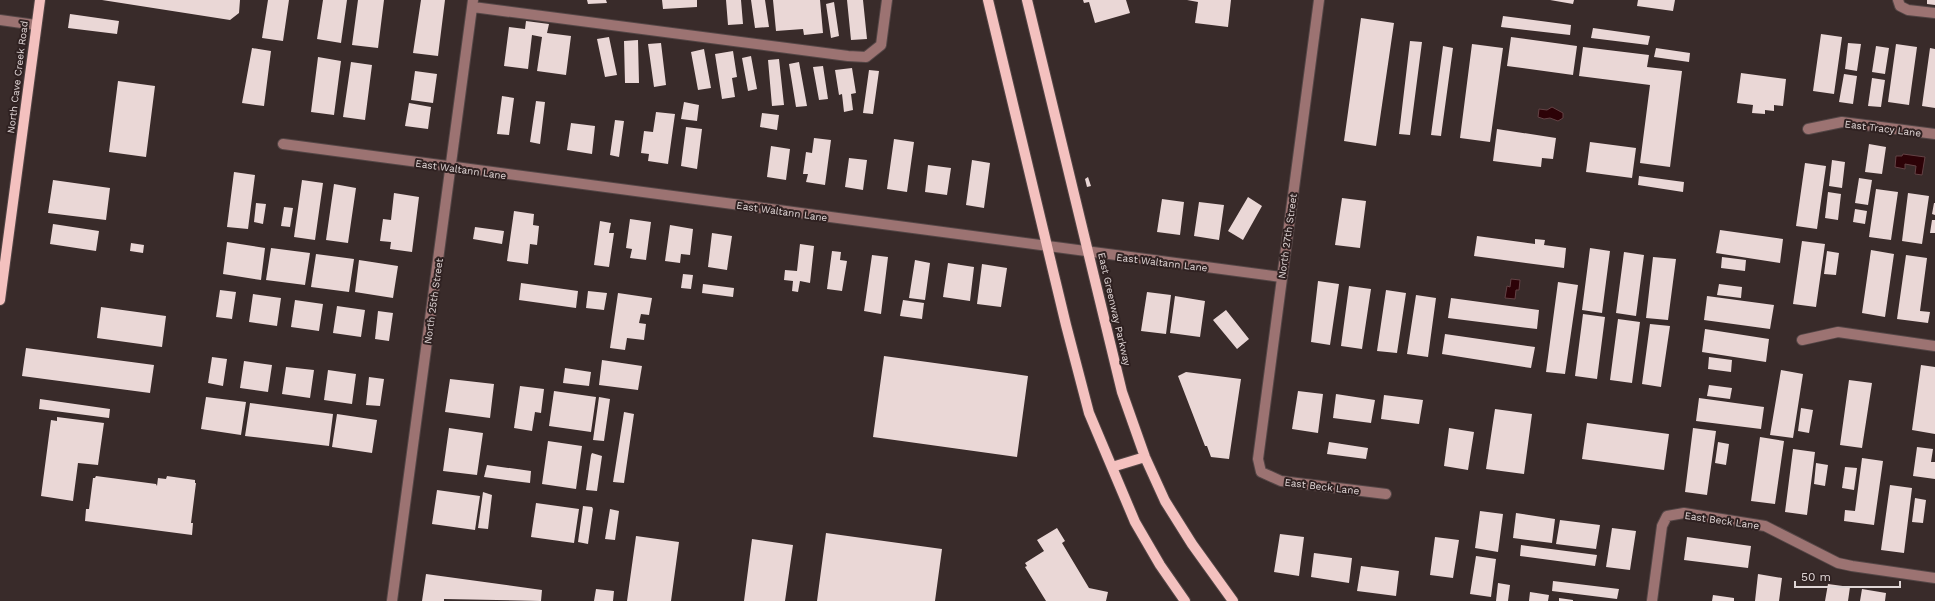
<svg xmlns="http://www.w3.org/2000/svg" width="1935" height="601" font-family="'Work Sans',sans-serif">
<style>
.water{fill:#2d0207;stroke:#634245}
.building{fill:#ead7d6}
.lines{fill:none;stroke-linecap:round;stroke-linejoin:round}
.minor-casing{stroke:#544646;stroke-width:12}
.major-casing{stroke:#544646;stroke-width:12}
.minor{stroke:#9c7372;stroke-width:10}
.major{stroke:#f4c1bf;stroke-width:10}
.labels{text-anchor:middle;stroke-width:4;stroke-linejoin:round;paint-order:stroke}
.street-label{font-size:10px;fill:#e0d6d6;stroke:#2f2121}
</style>
<rect width="100%" height="100%" fill="#392b2a"/>
<!-- water -->
<path class="water" d="M1552 107 1563 113V118L1558 121 1550 118 1544 119 1538 117 1539 109 1547 110Z
M1903 154 1925 157 1922 175 1915 174 1916 166 1905 164V169L1895 167 1896 156H1902Z
M1511 279 1520 280 1519 290H1516L1515 299 1505 298 1507 286 1510 287Z"/>
<!-- building -->
<path class="building" d="M102 0H240L239 13 230 20Z
M268 0H289L283 41 262 38Z
M323 0H347L341 43 317 39Z
M358 0H384L378 48 352 45Z
M421 0H445L438 56 413 53Z
M587 0H606L607 3 588 4Z
M662 0H697V7L663 9Z
M726 0H741L743 24 728 25Z
M751 0H765L769 27 755 28Z
M773 0H820L823 33 804 35 803 29 776 31Z
M847 0H863L867 39 851 40Z
M1083 0H1126L1130 13 1095 23 1089 2 1084 3Z
M1187 0H1231L1228 27 1195 23 1198 2Z
M1550 0H1574L1573 4Z
M1638 0H1675L1673 11 1637 6Z
M1927 0H1935V5L1927 4Z
M834 2 839 36 831 38 826 4Z
M70 14 119 21 117 34 68 28Z
M1503 16 1571 25 1570 35 1501 27Z
M1361 18 1394 23 1376 146 1344 141Z
M526 21 549 24 547 33 571 36 566 75 537 71 542 37 532 35 528 69 504 66 509 27 525 29Z
M1593 28 1650 36 1648 45 1591 38Z
M1821 34 1842 37 1834 94 1813 91Z
M609 37 617 75 605 77 597 39Z
M1511 37 1577 46 1573 75 1507 66Z
M638 40 639 83H625L624 41Z
M1410 41 1422 42 1410 135 1399 134Z
M661 43 666 85 654 87 648 44Z
M1848 43 1861 44 1857 71 1845 69Z
M1472 44 1503 48 1490 142 1460 138Z
M1896 44 1917 47 1909 105 1888 102Z
M1443 46 1453 48 1441 136 1431 135Z
M1876 46 1889 48 1885 74 1872 72Z
M1583 47 1649 55 1647 67 1682 71 1670 167 1640 163 1650 85 1579 76Z
M252 48 271 51 264 106 242 103Z
M1656 48 1690 53 1689 62 1654 57Z
M1930 48 1935 49V108L1922 106Z
M704 49 711 88 698 90 691 52Z
M733 51 737 77 732 78 735 97 722 99 715 54Z
M751 56 757 89 748 91 742 58Z
M318 57 341 61 334 115 311 112Z
M779 59 784 105 772 106 768 60Z
M351 62 372 65 365 120 343 117Z
M799 62 807 106 796 107 789 64Z
M823 66 828 99 819 100 813 67Z
M852 68 856 93 851 94 853 110 844 112 842 94 839 95 835 70Z
M869 70 879 71 873 114 863 113Z
M415 71 437 74 433 103 411 100Z
M1741 73 1786 79 1783 106 1774 105V111L1765 110V114L1752 113 1753 105 1737 103Z
M1844 74 1857 76 1853 104 1839 102Z
M1872 78 1885 80 1881 107 1868 106Z
M118 81 155 86 146 157 109 152Z
M502 96 514 98 509 135 497 134Z
M536 101 545 102 540 144 530 142Z
M684 102 699 105 697 121 681 119Z
M409 103 431 107 428 129 405 126Z
M656 112 675 114 668 164 648 161 649 154 641 153 644 131 653 132Z
M762 113 779 115 777 130 760 127Z
M615 120 624 121 619 157 610 155Z
M571 123 595 126 592 154 567 150Z
M686 127 702 129 697 169 681 166Z
M1497 129 1556 138 1553 159 1542 158 1541 167 1493 161Z
M814 138 831 140 825 185 806 182 808 174H803L806 152 812 153Z
M894 139 914 142 907 192 887 189Z
M1590 142 1636 148 1632 178 1586 172Z
M1869 144 1886 147 1882 174 1865 172Z
M771 146 790 149 786 180 767 177Z
M849 158 867 160 863 190 845 187Z
M972 160 990 163 984 208 966 205Z
M1832 160 1845 162 1842 188 1829 186Z
M1805 163 1826 166 1817 229 1796 226Z
M928 165 951 168 947 195 925 192Z
M234 172 255 175 248 229 227 227Z
M1639 176 1684 182 1683 192 1638 185Z
M1088 177 1091 186 1087 187 1085 179Z
M1859 178 1872 180 1868 205 1855 203Z
M53 180 110 188 106 220 48 213Z
M302 180 323 183 315 240 294 237Z
M334 184 356 188 348 243 326 240Z
M1876 189 1898 192 1891 240 1869 237Z
M1828 192 1841 194 1838 220 1825 218Z
M394 193 419 197 412 252 390 249 391 242 380 241 383 219 391 220Z
M1908 193 1929 196 1922 244 1902 241Z
M1248 197 1262 206 1243 240 1228 231Z
M1342 198 1366 201 1360 248 1335 245Z
M1162 199 1184 202 1180 235 1157 232Z
M1199 202 1224 205 1219 240 1194 236Z
M256 203 266 204 263 224 254 222Z
M1934 203H1935V215L1932 214Z
M284 207 293 208 290 227 281 226Z
M1855 209 1867 211 1865 224 1853 222Z
M514 211 534 214 533 225 539 226 537 245 530 244 528 264 507 261Z
M630 219 651 222 646 260 630 258 632 249 626 248Z
M1932 220H1935V233H1930Z
M600 221 611 223 609 233H614L609 267 594 265Z
M53 224 99 231 96 251 50 244Z
M670 225 693 229 690 255 681 254 680 263 665 261Z
M475 227 504 231 502 244 473 239Z
M1720 230 1783 239 1780 263 1716 253Z
M712 233 732 236 727 270 708 267Z
M1477 236 1535 244V239L1545 240 1544 245 1566 248 1564 268 1474 256Z
M1802 241 1825 244 1816 307 1793 304Z
M227 242 265 248 261 280 223 274Z
M131 243 144 245 143 253 130 251Z
M800 244 814 246 810 283 800 281 798 292 792 291 793 281 784 280 785 270 797 271Z
M271 248 310 253 305 285 266 280Z
M1590 248 1610 251 1602 313 1582 310Z
M1871 250 1894 254 1885 317 1862 313Z
M832 251 841 252 840 260 847 261 842 291 827 289Z
M1827 251 1839 253 1836 275 1824 274Z
M1624 252 1644 255 1636 316 1616 313Z
M316 254 354 259 349 292 311 287Z
M872 255 888 257 881 314 864 311Z
M1906 255 1927 258 1920 311 1930 312 1928 323 1897 319Z
M1653 257 1676 259 1668 320 1646 318Z
M1722 257 1746 260 1745 271 1721 268Z
M359 260 398 266 393 298 355 292Z
M915 260 930 263 925 300 909 298Z
M948 263 974 267 970 301 943 297Z
M982 264 1007 268 1001 307 977 304Z
M683 274 693 275 691 289 681 288Z
M1318 281 1339 284 1330 345 1311 342Z
M1558 282 1578 285 1565 374 1546 372Z
M521 283 578 291 576 308 519 300Z
M703 284 734 288 733 297 702 293Z
M1719 284 1742 287 1741 298 1717 295Z
M1349 286 1371 289 1362 349 1341 346Z
M220 290 236 292 232 319 216 317Z
M1386 290 1406 293 1397 353 1377 351Z
M588 291 607 293 604 310 586 308Z
M1147 292 1171 295 1166 334 1141 331Z
M618 293 652 298 649 315 641 314 639 323 646 324 644 340 627 338 625 350 610 348Z
M253 294 281 298 277 326 249 322Z
M1416 295 1436 298 1428 357 1407 354Z
M1175 296 1205 301 1200 337 1170 333Z
M1707 296 1774 305 1770 329 1704 320Z
M1451 298 1539 310 1537 329 1448 318Z
M295 300 323 304 319 331 291 327Z
M903 300 924 303 922 319 900 316Z
M337 306 365 310 361 337 333 333Z
M101 307 166 316 162 347 97 338Z
M1226 310 1249 339 1237 349 1213 320Z
M378 311 393 313 389 341 375 339Z
M1583 314 1605 317 1597 379 1575 376Z
M1618 319 1640 322 1632 383 1610 380Z
M1650 324 1670 326 1661 387 1642 384Z
M1705 329 1769 339 1766 362 1702 352Z
M1445 334 1535 347 1531 368 1442 354Z
M26 348 154 365 150 393 22 376Z
M884 356 1028 376 1017 457 873 437Z
M212 357 227 359 223 386 208 383Z
M1709 357 1732 360 1731 372 1708 369Z
M602 360 642 366 638 390 599 385Z
M244 361 272 365 268 392 240 388Z
M1921 365 1935 367V434L1912 430Z
M286 367 314 370 310 398 282 394Z
M565 368 591 372 589 386 563 383Z
M328 370 356 374 352 404 324 400Z
M1781 370 1803 374 1793 438 1770 435Z
M1186 372 1241 379 1229 459 1211 457 1207 446H1205L1178 376Z
M369 377 384 379 380 406 366 405Z
M450 379 494 384 490 418 445 412Z
M1849 380 1872 383 1862 448 1840 445Z
M1709 385 1732 388 1730 399 1707 396Z
M520 386 544 389 541 413 535 412 532 431 514 428Z
M554 391 596 397 591 432 549 426Z
M1298 391 1323 394 1318 433 1292 429Z
M1336 394 1375 400 1371 423 1333 418Z
M1384 395 1423 400 1419 424 1381 419Z
M206 397 246 402 241 435 201 429Z
M599 397 610 399 604 441 593 440Z
M1699 398 1764 407 1761 429 1696 421Z
M40 399 110 409 109 418 39 409Z
M250 403 333 414 329 446 245 436Z
M1801 408 1813 410 1809 433 1798 431Z
M1495 409 1532 414 1524 474 1486 469Z
M624 412 634 414 624 483 613 482Z
M337 414 377 420 372 453 332 447Z
M57 417 104 423 98 465 78 463 73 501 41 496 51 420 57 421Z
M1587 423 1669 434 1664 470 1582 459Z
M449 428 483 433 477 475 443 471Z
M1449 428 1474 432 1468 470 1444 466Z
M1693 428 1716 431 1707 495 1685 492Z
M1760 437 1784 441 1775 504 1751 501Z
M548 441 582 446 576 489 542 484Z
M1329 442 1368 448 1366 459 1327 454Z
M1718 442 1729 444 1726 465 1715 463Z
M1917 447 1933 449 1931 462H1935V479L1913 476Z
M1793 449 1815 452 1807 515 1785 512Z
M592 453 602 456 597 491 586 490 591 455Z
M1862 458 1883 461 1874 525 1844 521 1845 510 1855 511Z
M1816 463 1828 465 1825 486 1814 484Z
M487 465 531 471 530 483 484 477Z
M1845 467 1857 468 1854 490 1842 488Z
M96 476 156 484 157 486 158 478 166 479 167 476 195 480V483H196L191 523H193L192 535 85 521 86 509H89L93 478H95Z
M1890 485 1912 488 1904 553 1881 550Z
M437 490 480 496 475 530 432 524Z
M483 492 492 495 488 529 478 528Z
M1915 498 1926 500 1923 523 1912 522Z
M536 503 579 509 574 543 531 537Z
M583 506 592 507 593 509 588 544 578 542Z
M610 509 619 511 615 540 605 539Z
M1480 511 1503 514 1498 552 1475 548Z
M1516 513 1555 519 1552 543 1513 538Z
M1560 520 1600 525 1596 549 1556 544Z
M1057 528 1065 541 1062 543 1089 588 1108 592 1106 601H1046L1025 567 1027 566 1025 563 1044 551 1037 540Z
M1612 528 1636 531 1630 570 1606 567Z
M826 533 942 549 935 601H817Z
M1280 534 1304 537 1299 576 1274 572Z
M636 536 679 542 671 601H627Z
M1435 537 1459 540 1453 578 1430 575Z
M1687 537 1751 546 1748 568 1684 560Z
M752 539 793 545 785 601H744Z
M1521 545 1597 555 1595 566 1520 556Z
M1314 553 1352 558 1349 583 1311 577Z
M1476 556 1496 559 1491 597 1470 594Z
M1361 566 1399 571 1396 596 1357 591Z
M426 574 542 590 541 601 444 599V601H422Z
M1758 574 1782 578 1779 601H1755Z
M1553 581 1619 589 1617 599 1552 591Z
M1498 583 1510 585 1508 601H1496Z
M1828 584 1850 587 1848 601H1825Z
M596 589 614 591 613 601H594Z
M1862 589 1886 593 1885 601H1860Z
M1530 592 1549 595 1548 601H1529Z
M1713 595 1734 598V601H1712Z
M1559 598 1573 600V601H1559Z"/>
<g class="lines">
<defs>
<path id="minor" d="M1319 0 1258 459 1261 472 1281 481 1386 494
M1898 0 1900 6 1908 10 1935 13
M473 7 848 56 866 57 881 45 887 0
M0 20 36 25
M1808 129 1842 122 1935 134
M283 144 1281 277
M1802 340 1838 332 1935 346
M392 601 473 0
M1652 601 1662 526 1667 516 1684 513 1765 526 1838 563 1852 566 1935 578"/>
<path id="major" d="M988 0 1066 325 1089 413 1135 522 1160 565 1185 601
M1027 0 1122 392 1145 457 1165 501 1192 544 1233 601
M0 300 40 0
M1112 467 1145 457"/>
</defs>
<!-- minor casing -->
<use href="#minor" class="minor-casing"/>
<!-- major casing -->
<use href="#major" class="major-casing"/>
<!-- minor -->
<use href="#minor" class="minor"/>
<!-- major -->
<use href="#major" class="major"/>
</g>
<g class="labels">
<!-- street labels -->
<g class="street-label">
<text transform="translate(17 77) rotate(-83)" y="4">North Cave Creek Road</text>
<text transform="translate(1883 128) rotate(7)" y="4">East Tracy Lane</text>
<text transform="translate(461 169) rotate(8)" y="4">East Waltann Lane</text>
<text transform="translate(782 211) rotate(8)" y="4">East Waltann Lane</text>
<text transform="translate(1287 236) rotate(-82)" y="4">North 27th Street</text>
<text transform="translate(1162 262) rotate(7)" y="4">East Waltann Lane</text>
<text transform="translate(433 301) rotate(-82)" y="4">North 25th Street</text>
<text transform="translate(1115 309) rotate(77)" y="4">East Greenway Parkway</text>
<text transform="translate(1322 486) rotate(7)" y="4">East Beck Lane</text>
<text transform="translate(1722 520) rotate(8)" y="4">East Beck Lane</text>
</g>
</g>
<!-- scale -->
<path d="M1795 581v6h105v-6" fill="none" stroke="#e0d6d6" stroke-width="2"/>
<text x="1801" y="581" font-size="12" fill="#e0d6d6" stroke="#2f2121" stroke-width="3" paint-order="stroke">50 m</text>
</svg>
